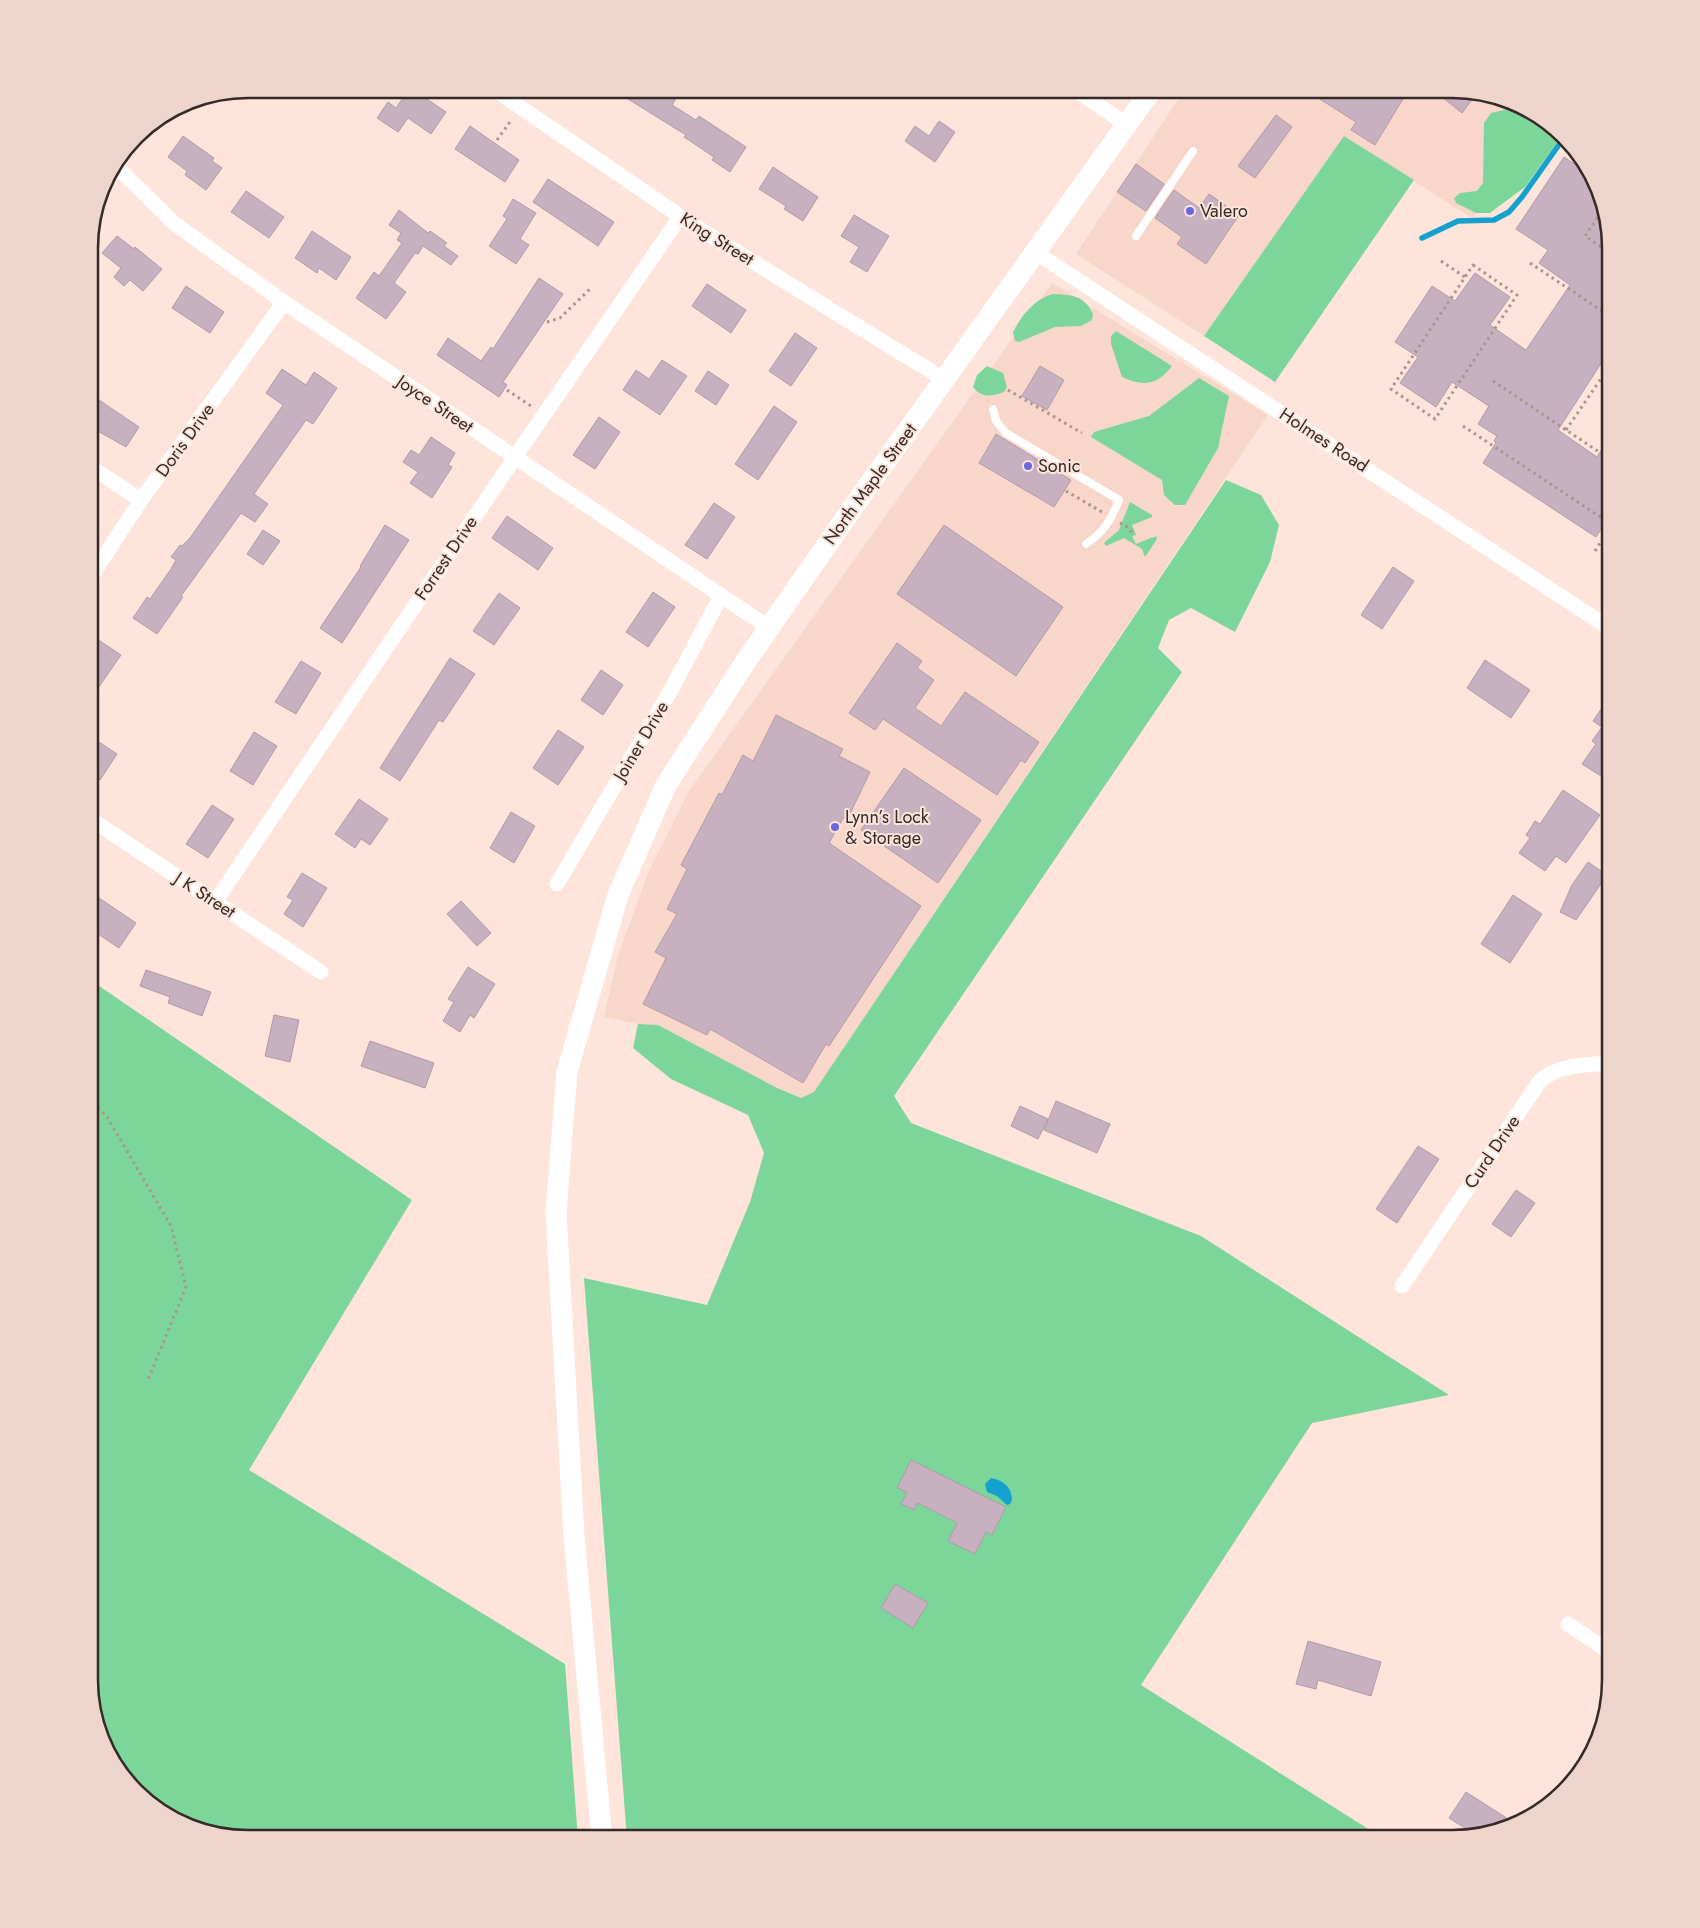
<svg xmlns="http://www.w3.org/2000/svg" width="1700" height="1928" font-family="Jost,sans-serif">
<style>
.built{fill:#f8d6ca}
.green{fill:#7cd699}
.water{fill:#14a1ce}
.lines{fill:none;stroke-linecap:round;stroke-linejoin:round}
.stream{stroke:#14a1ce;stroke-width:5.5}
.building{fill:#c7b1c0;stroke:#b09ba9}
.path{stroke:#a8958e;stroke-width:3;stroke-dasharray:2.5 4;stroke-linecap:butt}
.service{stroke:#fff;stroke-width:8}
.minor{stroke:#fff;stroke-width:15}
.secondary{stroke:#fff;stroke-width:21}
.poi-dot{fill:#6a67e1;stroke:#fee4da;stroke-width:2}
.labels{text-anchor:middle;stroke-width:4;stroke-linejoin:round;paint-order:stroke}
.poi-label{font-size:18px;fill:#342a27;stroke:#fee4da;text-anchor:start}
.street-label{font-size:18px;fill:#342a27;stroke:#fee4da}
.rim{fill:none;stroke:#342a27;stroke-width:2.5}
</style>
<rect width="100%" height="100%" fill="#fee4da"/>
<!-- built -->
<path class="built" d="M1088 89H1113L1105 100Z
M1185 89H1462L1523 105 1539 119 1472 218 1344 137 1204 336 1076 254Z
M1052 283 1268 415 814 1092 801 1098 777 1088 658 1025 638 1024 604 1017 618 956 648 873 689 791Z"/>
<!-- green -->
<path class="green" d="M1513 103 1523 105 1561 137 1525 187 1490 213H1476L1456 203 1454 198 1460 193 1477 191 1483 183 1484 123 1491 113 1504 110Z
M1344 136 1414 180 1275 382 1204 336Z
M1053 294C1072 295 1084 295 1093 314L1092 320 1081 326 1055 327 1019 342 1015 341 1013 332C1022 315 1034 299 1053 294Z
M1116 331 1172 366C1158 385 1143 387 1122 377L1111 344V336Z
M987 366 1003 373 1007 387 1004 392C991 397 982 398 973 387L977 375Z
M1199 378 1229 396 1218 448 1185 505H1175L1164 495 1162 480 1091 437 1094 432 1149 416Z
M1226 480 1261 495 1279 525 1270 562 1235 632 1191 608 1169 620 1158 648 1182 672 894 1096 911 1123 1201 1236 1449 1395 1312 1423 1141 1685 1384 1839H627L584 1278 707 1305 750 1202 764 1153 748 1115 671 1079 633 1048 638 1024 658 1025 777 1088 801 1098 814 1092Z
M1130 502 1152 515V517L1132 525 1136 535 1132 536 1136 544 1156 536 1157 539 1145 557 1142 549 1124 538 1106 546 1104 543 1119 530Z
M89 979 412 1200 249 1470 565 1664 578 1839H248L177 1823 121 1777 97 1731 89 1680Z"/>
<!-- water -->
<path class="water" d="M991 1478C1003 1480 1012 1487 1012 1500L1010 1504 1007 1505 997 1496 987 1492 985 1484Z"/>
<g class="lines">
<!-- stream -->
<path class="stream" d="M1422 238 1458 221 1494 220 1509 212 1522 197 1563 139"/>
</g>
<!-- building -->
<path class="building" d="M409 89H412L446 112 431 134 408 118 398 132 377 118 388 102 396 108Z
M612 89H667L678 95 672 105 696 120 699 116 746 147 730 172 712 160 714 157 684 137 686 135Z
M1304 89H1409L1375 145 1351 130 1356 122Z
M1432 89H1462L1477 93 1462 113Z
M1276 115 1292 127 1255 178 1238 166Z
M939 121 955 132 935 162 905 141 915 126 929 136Z
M470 126 519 160 505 182 455 149Z
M183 136 214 158 212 161 222 168 206 190 185 175 187 171 168 157Z
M1564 157 1592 176 1603 197 1611 248V348L1558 430 1597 457 1611 435V508L1603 520 1606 522 1596 537 1483 463 1496 443 1494 441 1497 436 1478 424 1489 406 1452 382 1436 407 1400 383 1418 357 1395 342 1432 286 1455 301 1475 273 1510 297 1490 325 1526 350 1570 285 1539 263 1548 250 1516 229Z
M1136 164 1164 184 1146 211 1117 192Z
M773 167 818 197 803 221 784 209 786 206 759 189Z
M548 179 614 222 598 246 533 202Z
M1174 190 1199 208 1209 194 1239 215 1206 264 1177 244 1182 237 1155 218Z
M246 191 284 217 269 238 231 212Z
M513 199 536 213 520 239 529 245 516 264 489 246 507 219 503 216Z
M399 210 428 233 430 231 447 243 444 246 458 256 451 265 423 246 418 254 415 253 394 283 406 292 386 319 356 298 374 272 379 276 402 243 397 240 401 233 389 225Z
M854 215 889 236 867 272 850 262 859 247 841 236Z
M312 231 351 257 336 280 319 268 317 273 295 258Z
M117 236 134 249 135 247 162 269 143 291 130 280 124 286 114 277 121 268 102 253Z
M539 278 563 294 503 382 507 385 499 397 437 355 448 338 481 361 491 347 493 349Z
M707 284 746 310 731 333 692 306Z
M186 286 224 312 210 333 172 308Z
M795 333 817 348 791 386 769 371Z
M662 360 687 376 660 415 623 390 636 370 649 379Z
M1040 366 1064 380 1047 410 1022 396Z
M282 369 306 385 314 372 337 388 313 424 306 420 254 494 268 504 255 522 241 513 181 596 183 597 157 634 133 618 147 597 150 599 171 569 176 560 171 557 180 545 182 546 190 538 283 405 266 393Z
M708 371 729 385 716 405 695 391Z
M99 400 139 427 126 447 89 426V415Z
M774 406 797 422 758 480 735 464Z
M599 417 620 432 595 469 573 455Z
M996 434 1071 480 1054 507 979 463Z
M431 437 455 453 448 465 452 467 432 498 410 483 418 472 403 462 411 450 419 455Z
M714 503 735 517 707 559 685 545Z
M507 516 553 548 538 570 492 538Z
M385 525 409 540 342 643 320 628 361 567 360 566Z
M944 525 1063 607 1016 676 897 594Z
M263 530 280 541 263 565 247 554Z
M1393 567 1414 581 1382 629 1361 615Z
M653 592 675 607 648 647 626 632Z
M499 593 520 608 494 645 473 631Z
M97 639 121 655 89 701V650Z
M897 643 922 661 917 668 934 680 915 708 941 726 965 692 1039 742 1025 763 1021 760 997 795 883 719 875 730 849 713Z
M450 658 475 674 443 722 439 720 400 781 380 768Z
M1485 660 1530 690 1511 718 1467 688Z
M301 661 321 673 296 714 275 702Z
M601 670 623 685 603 715 581 700Z
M1601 709 1610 715 1611 712V775L1605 771 1601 776 1582 764 1596 744 1592 741 1602 727 1593 721Z
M776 715 843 749 839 756 870 772 847 820 843 818 829 843 921 906 829 1046 826 1044 803 1083 710 1029 707 1035 643 1004 666 958 655 952 677 914 667 909 687 869 681 865 719 793 722 795 743 755 753 761Z
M558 730 584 747 558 785 533 768Z
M254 732 277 746 253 785 230 771Z
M99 742 117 754 100 780 89 773V758Z
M904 768 981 820 938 883 861 830Z
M1563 790 1600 815 1566 863 1556 856 1545 871 1519 853 1530 838 1526 835 1535 821 1540 824Z
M359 799 388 819 370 845 361 839 355 848 335 834Z
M212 805 234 819 208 858 186 844Z
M511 812 535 826 514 863 490 848Z
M1588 862 1607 875 1576 920 1560 912 1572 885Z
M302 873 327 888 303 927 284 914 293 900 287 897Z
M1513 895 1542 914 1510 963 1481 944Z
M96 896 136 923 119 948 89 928V907Z
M461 901 491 933 477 946 447 914Z
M468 967 495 984 474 1018 470 1015 460 1032 443 1021 454 1002 448 999Z
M146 970 211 992 202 1016 168 1003 170 997 140 986Z
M274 1015 299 1020 290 1062 265 1056Z
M370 1041 434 1063 425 1088 361 1066Z
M1056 1101 1110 1124 1097 1153 1044 1130Z
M1020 1106 1048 1119 1038 1139 1011 1126Z
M1418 1146 1439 1159 1397 1223 1376 1209Z
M1516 1190 1535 1203 1511 1237 1492 1224Z
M911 1460 1006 1507 992 1535 986 1532 975 1554 948 1541 957 1523 918 1503 914 1510 901 1504 907 1492 897 1488Z
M895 1584 928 1603 913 1628 881 1608Z
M1308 1641 1381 1662 1371 1696 1318 1680 1316 1689 1296 1684Z
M1466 1792 1516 1824 1503 1831 1476 1835 1449 1818Z"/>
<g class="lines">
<!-- path -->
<path class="path" d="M497 140 512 119
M1605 207 1585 236 1611 254
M1441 261 1465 277
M1530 263 1611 317
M1473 265 1517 295 1435 419 1391 389Z
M547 322 560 318 591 288
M1493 381 1611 460
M507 390 531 406
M1008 390 1082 433
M1463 426 1611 524
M1566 430 1611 364
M1066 491 1102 512
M1120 523 1129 528 1133 535
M1595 551 1611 526
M89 1098 107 1117 171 1226 186 1287 148 1380"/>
<!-- service -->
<path class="service" d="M1136 236 1193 151
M993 409 996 421 1006 433 1119 500C1111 520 1104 532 1086 544"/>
<!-- minor -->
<path class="minor" d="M494 89 690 223 945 380
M1074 89 1126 124
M115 165 175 224 284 302 768 627
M1036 253 1611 629
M89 466 141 500
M89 580 141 500 284 302
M89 818 321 972
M557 884 671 690 721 596
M215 902 515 457 680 217
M1402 1286 1540 1081C1558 1064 1588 1065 1611 1063
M1568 1624 1611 1653"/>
<!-- secondary -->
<path class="secondary" d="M602 1839 574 1536 556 1212 567 1072 618 895 666 785 746 661 863 493 1152 89"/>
</g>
<!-- markers -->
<g class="poi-dot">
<circle cx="1190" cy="211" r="5"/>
<circle cx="1028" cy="466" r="5"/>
<circle cx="835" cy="827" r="5"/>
</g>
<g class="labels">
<!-- poi labels -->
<g class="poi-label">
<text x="1200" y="217">Valero</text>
<text x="1038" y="472">Sonic</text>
<text x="845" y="823">Lynn’s Lock<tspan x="845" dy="21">&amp; Storage</tspan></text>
</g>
<!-- street labels -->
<g class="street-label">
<text transform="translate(717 239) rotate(32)" y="6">King Street</text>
<text transform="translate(435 404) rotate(34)" y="6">Joyce Street</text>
<text transform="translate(185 440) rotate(-54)" y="6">Doris Drive</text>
<text transform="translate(1324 440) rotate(33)" y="6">Holmes Road</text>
<text transform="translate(870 484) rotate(-54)" y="6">North Maple Street</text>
<text transform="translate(446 558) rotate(-56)" y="6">Forrest Drive</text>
<text transform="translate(641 741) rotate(-59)" y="6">Joiner Drive</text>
<text transform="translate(205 895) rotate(33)" y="6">J K Street</text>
<text transform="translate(1492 1152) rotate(-56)" y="6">Curd Drive</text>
</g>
</g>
<!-- crop -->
<path d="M0 0H1700V1928H0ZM248 98H1452A150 150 0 0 1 1602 248V1680A150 150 0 0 1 1452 1830H248A150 150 0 0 1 98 1680V248A150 150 0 0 1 248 98Z" fill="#eed5cc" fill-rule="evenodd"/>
<path class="rim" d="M248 98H1452A150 150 0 0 1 1602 248V1680A150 150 0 0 1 1452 1830H248A150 150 0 0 1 98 1680V248A150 150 0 0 1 248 98Z"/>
</svg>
